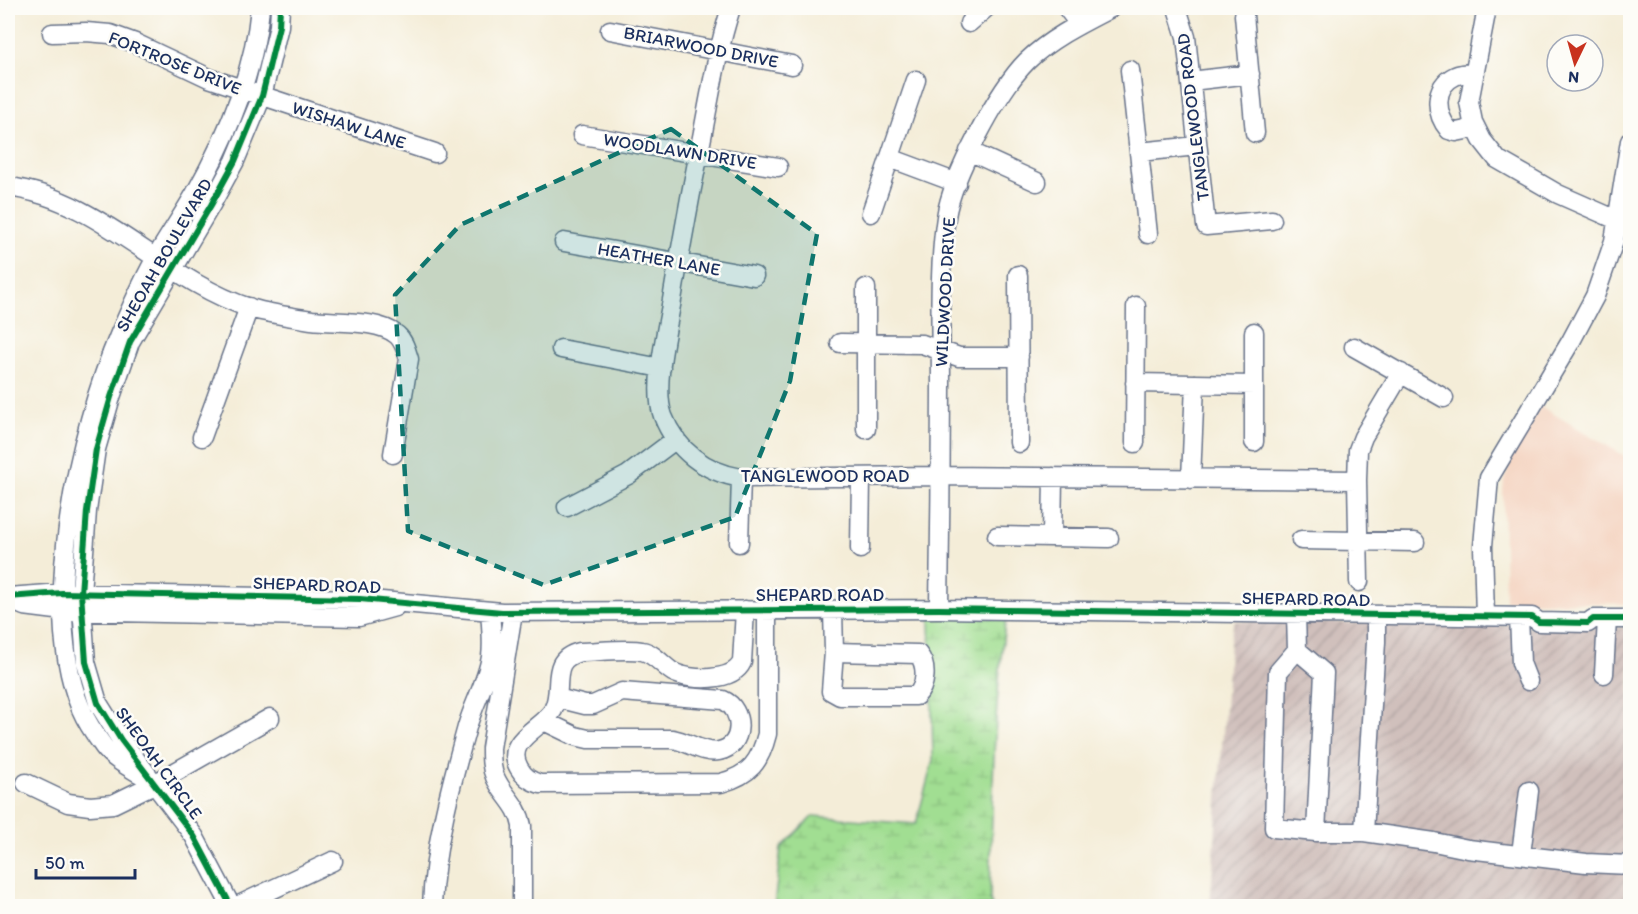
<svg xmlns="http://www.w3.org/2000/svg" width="1638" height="914" font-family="Itim,sans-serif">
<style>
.built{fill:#f4d3c0}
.industrial{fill:url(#industrial-furrows)}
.wetland{fill:url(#wetland-marsh);stroke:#5e8678;stroke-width:1.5}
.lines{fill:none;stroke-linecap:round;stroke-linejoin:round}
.minor-casing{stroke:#677289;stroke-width:21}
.minor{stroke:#fff;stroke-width:18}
.cycleway-casing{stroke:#fdfcf7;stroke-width:10}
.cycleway{stroke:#00873e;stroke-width:6}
.marked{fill:#0f766e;fill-opacity:0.2;stroke:#0f766e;stroke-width:4.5;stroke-dasharray:12 8;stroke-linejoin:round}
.labels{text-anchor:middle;stroke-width:5;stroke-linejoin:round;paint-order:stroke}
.street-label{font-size:18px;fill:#1b2f5e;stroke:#fdfcf7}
</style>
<defs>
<pattern id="industrial-furrows" width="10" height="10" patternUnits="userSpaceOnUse" patternTransform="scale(1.5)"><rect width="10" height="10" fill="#d0c0bc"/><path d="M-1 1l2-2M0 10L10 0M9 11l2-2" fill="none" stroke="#b2a5a4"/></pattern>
<pattern id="wetland-marsh" width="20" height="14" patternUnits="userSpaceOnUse" patternTransform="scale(1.5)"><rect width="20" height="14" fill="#a1de92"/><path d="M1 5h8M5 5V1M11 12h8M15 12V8" fill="none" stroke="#8abf80"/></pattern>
</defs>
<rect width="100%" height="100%" fill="#fdfcf7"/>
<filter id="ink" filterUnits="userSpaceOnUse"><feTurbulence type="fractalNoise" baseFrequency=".0167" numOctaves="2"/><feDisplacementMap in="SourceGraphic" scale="12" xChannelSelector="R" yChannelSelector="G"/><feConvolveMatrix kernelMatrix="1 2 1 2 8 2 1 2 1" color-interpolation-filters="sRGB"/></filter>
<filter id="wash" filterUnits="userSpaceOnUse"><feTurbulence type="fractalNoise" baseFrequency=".008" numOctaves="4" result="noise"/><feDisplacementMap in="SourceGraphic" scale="24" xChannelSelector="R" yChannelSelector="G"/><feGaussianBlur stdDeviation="1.35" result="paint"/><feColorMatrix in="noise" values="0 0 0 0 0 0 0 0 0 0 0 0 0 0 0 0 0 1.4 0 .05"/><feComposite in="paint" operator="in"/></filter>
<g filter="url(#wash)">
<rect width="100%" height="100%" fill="#f4edd8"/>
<!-- built -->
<path class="built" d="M1540 406 1630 459V604L1505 601 1503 488 1513 451Z"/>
<!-- industrial -->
<path class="industrial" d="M1234 621 1528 625 1530 628 1630 627V906H1208H1210L1230 641Z"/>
<!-- wetland -->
<path class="wetland" d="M930 617 1008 618 1005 624C993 716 992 808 990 900L992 906H774L781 848 813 816 916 824 933 760Z"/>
</g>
<g filter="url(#ink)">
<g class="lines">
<defs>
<path id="minor" d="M731 8C718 48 711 90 703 132 692 186 682 240 673 294 668 326 652 386 663 416 676 450 705 472 741 478L941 476 1357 480
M1067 8 1079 24
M1177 8 1186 37 1206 226 1272 220
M1487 8 1469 102 1473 122 1482 140 1497 159 1558 194 1617 220
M1244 15 1255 133
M969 23 986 8
M610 30 792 65
M52 33 86 32 110 34 135 43 209 78 435 153
M1130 70 1148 234
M1475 73C1468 73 1461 73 1455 76 1433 86 1435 114 1449 130L1456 132 1476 128
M1191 81 1250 74
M582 135 778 167
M969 151 1037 182
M1139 152 1197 146
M890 158 957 183
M8 187C100 198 163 280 250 308 270 314 292 317 312 320 336 323 378 319 397 335 404 341 406 350 409 359L393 454
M871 213 916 80
M564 242 754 276
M1018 275 1019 443
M840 343 922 344 959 357H1019
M1354 347 1444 398
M561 349 661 368
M1135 383 1254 385
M866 429V288
M202 437 249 307
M1254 442V332
M1135 443 1136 306
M1191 479 1195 384
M567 507 628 475 676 439
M997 536 1109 538
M1052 537 1053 477
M1301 540 1415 542
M739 543 741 478
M860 549 861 477
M1359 582 1357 480 1358 450 1363 437 1401 373
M8 597 62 593 360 599 502 612 939 609 1532 617 1539 622 1588 623 1593 619H1630
M8 599 24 606 64 611 359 617 395 607
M939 609C940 535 941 460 941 386 941 333 938 270 946 217 952 177 998 90 1027 61 1051 38 1082 23 1111 8
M745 610 742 662C733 682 690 681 673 672 663 666 654 653 642 651 628 648 595 652 580 652 547 660 565 688 553 710 543 728 503 740 519 768 524 777 530 781 540 784L721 783C750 775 760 762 767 734V610
M833 610 834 652 831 691 840 696H916C926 686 928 666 918 654L834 652
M513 612 491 748C491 758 491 768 495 777 503 796 518 804 522 826V906
M1296 614 1297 650 1324 673 1316 832H1364
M1376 615V642L1364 832 1434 842 1468 849 1586 863 1630 865
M1485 617 1483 546 1489 478 1571 341 1595 296 1614 241 1630 141
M1519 617 1521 663 1528 681
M1297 650 1278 672 1274 828 1316 832
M1604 674 1607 619
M544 721 575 736 588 739H673C689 742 704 754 719 751 745 746 744 709 723 700L622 692 593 705H585L557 698
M140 774C129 767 112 758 104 747 96 736 86 721 81 709 39 608 78 431 120 333 131 308 143 280 157 256 169 235 183 215 195 194 227 137 254 74 260 8
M26 783 68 803 90 806 113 804 154 784 270 718
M1521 854 1529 791
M231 906 194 836 121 740 98 703 86 662 81 593 87 511 96 449 111 397 130 342 211 205 235 161 262 96 279 26 280 8
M237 906 333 861
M432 906C434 846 451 785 467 727 474 703 487 681 491 657 493 642 491 626 490 611"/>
</defs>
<!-- minor casing -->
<use href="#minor" class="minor-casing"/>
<!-- minor -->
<use href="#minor" class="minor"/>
<defs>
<path id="cycleway" d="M8 597 62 593 360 599 502 612 939 609 1532 617 1539 622 1588 623 1593 619H1630
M231 906 194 836 121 740 98 703 86 662 81 593 87 511 96 449 111 397 130 342 211 205 235 161 262 96 279 26 280 8"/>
</defs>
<!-- cycleway casing -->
<use href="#cycleway" class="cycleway-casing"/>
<!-- cycleway -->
<use href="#cycleway" class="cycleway"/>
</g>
</g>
<!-- marked area -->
<path class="marked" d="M671 129 817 234 790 381 735 517 544 585 408 531 395 295 460 225Z"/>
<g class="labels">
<!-- street labels -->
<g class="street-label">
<text transform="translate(701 47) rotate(11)" y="6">BRIARWOOD DRIVE</text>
<text transform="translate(175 63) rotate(22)" y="6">FORTROSE DRIVE</text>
<text transform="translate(1193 117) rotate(-97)" y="6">TANGLEWOOD ROAD</text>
<text transform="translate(349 125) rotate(18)" y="6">WISHAW LANE</text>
<text transform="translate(680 151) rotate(9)" y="6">WOODLAWN DRIVE</text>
<text transform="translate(164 255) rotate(-60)" y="6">SHEOAH BOULEVARD</text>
<text transform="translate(659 259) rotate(10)" y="6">HEATHER LANE</text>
<text transform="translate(945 292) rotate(-87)" y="6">WILDWOOD DRIVE</text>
<text x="825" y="482">TANGLEWOOD ROAD</text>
<text transform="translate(317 585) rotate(2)" y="6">SHEPARD ROAD</text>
<text x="820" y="601">SHEPARD ROAD</text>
<text transform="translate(1306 599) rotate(1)" y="6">SHEPARD ROAD</text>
<text transform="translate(159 763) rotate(54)" y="6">SHEOAH CIRCLE</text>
</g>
</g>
<!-- margin -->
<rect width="1638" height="914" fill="none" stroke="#fdfcf7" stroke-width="30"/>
<!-- north arrow -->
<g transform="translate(1575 63) rotate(185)"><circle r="28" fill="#fdfcf7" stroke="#a3aaba" stroke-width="1.5"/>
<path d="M0-4.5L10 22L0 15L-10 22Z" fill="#c8321e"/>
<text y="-9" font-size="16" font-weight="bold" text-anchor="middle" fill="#1b2f5e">N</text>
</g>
<!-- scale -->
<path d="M36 869v9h99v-9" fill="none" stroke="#1b2f5e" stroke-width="3"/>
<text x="45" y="869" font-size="18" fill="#1b2f5e" stroke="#fdfcf7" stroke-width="4.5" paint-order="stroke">50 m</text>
</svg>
